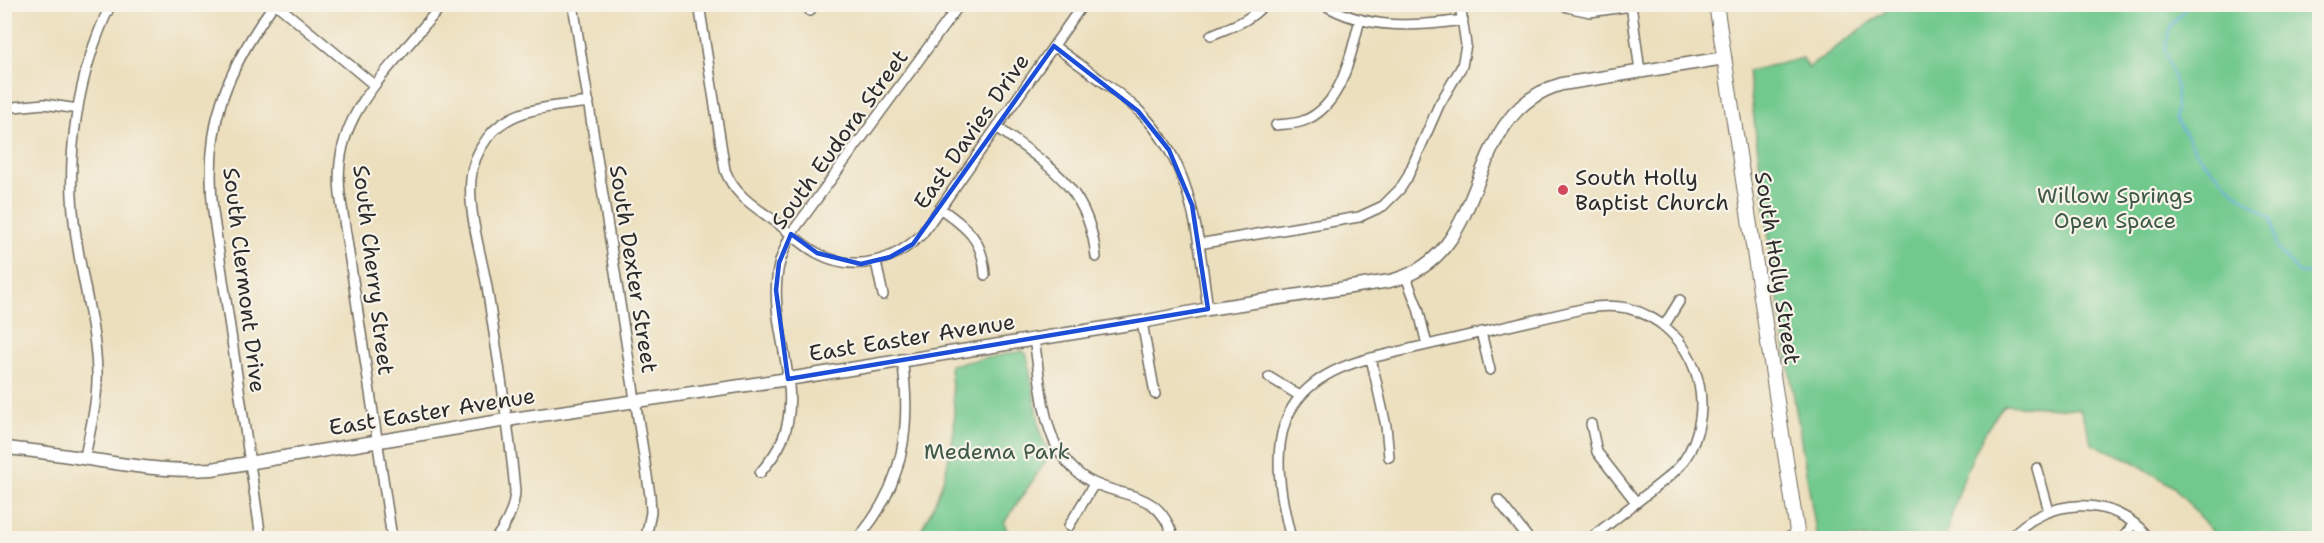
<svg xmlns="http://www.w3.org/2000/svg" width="2324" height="543" font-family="'Shantell Sans',sans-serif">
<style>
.green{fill:#72c98e;stroke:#4e7a5c;stroke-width:1.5}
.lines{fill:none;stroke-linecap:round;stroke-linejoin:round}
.stream{stroke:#66addd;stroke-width:2}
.minor-casing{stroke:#6f6a5e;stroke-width:12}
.tertiary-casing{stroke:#6f6a5e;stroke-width:15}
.secondary-casing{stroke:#6f6a5e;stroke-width:16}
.minor{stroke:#fff;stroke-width:9}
.tertiary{stroke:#fff;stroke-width:12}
.secondary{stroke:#fff;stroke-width:14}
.marked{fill:none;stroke:#1d4ed8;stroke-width:4.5;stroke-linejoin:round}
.poi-dot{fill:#d1495b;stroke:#f7f3e8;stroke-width:2}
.labels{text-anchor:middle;stroke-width:4.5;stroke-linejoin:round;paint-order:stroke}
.street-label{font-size:22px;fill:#2b2b2b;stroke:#f7f3e8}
.poi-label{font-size:22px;fill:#2b2b2b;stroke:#f7f3e8;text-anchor:start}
.park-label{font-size:22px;fill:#405a49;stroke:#f7f3e8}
</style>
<rect width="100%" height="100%" fill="#f7f3e8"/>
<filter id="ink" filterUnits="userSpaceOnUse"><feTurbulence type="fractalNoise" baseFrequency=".0167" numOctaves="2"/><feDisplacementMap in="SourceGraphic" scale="12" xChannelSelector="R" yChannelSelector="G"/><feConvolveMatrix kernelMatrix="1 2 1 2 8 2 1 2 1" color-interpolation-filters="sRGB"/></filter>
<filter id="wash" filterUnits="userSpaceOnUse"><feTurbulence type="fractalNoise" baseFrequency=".008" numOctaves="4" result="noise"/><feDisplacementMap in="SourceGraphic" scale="24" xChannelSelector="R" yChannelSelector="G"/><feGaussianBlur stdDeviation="1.35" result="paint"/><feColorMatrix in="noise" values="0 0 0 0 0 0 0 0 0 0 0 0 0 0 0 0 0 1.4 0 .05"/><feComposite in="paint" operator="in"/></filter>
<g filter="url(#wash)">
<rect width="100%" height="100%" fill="#ecdfbd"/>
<!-- green -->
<path class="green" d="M1894 5H2319V538H2218L2174 487 2131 460 2092 444 2080 409 2004 405C1973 443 1958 492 1945 538H1817L1772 263 1748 71 1803 58 1808 68Z
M1023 351 1027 355 1041 436 1050 455 1004 523 1010 538H916C937 505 949 468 954 430 956 409 951 385 950 365Z"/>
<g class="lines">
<!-- stream -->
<path class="stream" d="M2189 4 2170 27 2165 50 2177 89 2175 118 2199 156 2234 191 2272 218 2277 249 2298 272 2320 275"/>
</g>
</g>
<g filter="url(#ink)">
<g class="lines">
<defs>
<path id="minor" d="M276 4 374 85
M573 4 650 495 651 512 646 538
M699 4 725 170C734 195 755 207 776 222 789 232 802 245 817 253 854 273 894 262 922 234L1083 4
M807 4 810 11
M1323 4C1366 30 1415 27 1463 20
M1631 4 1640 71
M1567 7 1590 12 1631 6
M1211 35C1230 27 1251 21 1264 4
M1054 46C1082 67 1112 86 1138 110 1194 163 1198 238 1208 309
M4 108 44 104 78 109
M1276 125C1285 124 1295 124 1303 121 1342 107 1351 54 1360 19
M997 127C1048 166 1089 186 1096 257
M940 208C967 228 983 239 985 275
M1198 244 1359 217 1383 206 1400 189 1407 178 1439 105 1462 66 1466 45 1460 4
M876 262 883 295
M1406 277 1418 308 1427 345
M1142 322 1155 394
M1664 326 1680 300
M1481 332 1490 370
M1034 339C1039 370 1042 420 1057 447 1065 462 1079 477 1096 484 1134 500 1158 492 1174 538
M1371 358 1386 426 1389 457
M1269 377 1300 396
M1591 424 1597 452 1636 502
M85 457C90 430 98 400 97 372 96 327 82 281 76 236 64 159 77 74 111 4
M2037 468 2049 511
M760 473C769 462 778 451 783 438 803 387 771 331 777 278 778 262 785 248 791 234L960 4
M1498 500 1528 538
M1069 526 1094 484
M261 538 213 212C204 126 224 74 274 4
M392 538 340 194C333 128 368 92 408 45 420 32 431 15 445 4
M496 538C507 524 514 509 515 491 509 423 497 354 487 287 481 253 468 213 471 179 472 164 479 149 488 137 512 106 554 107 589 102
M858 538C904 485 912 426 902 359
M1291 538C1268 450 1270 383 1371 358L1586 308C1600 306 1613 305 1627 308 1695 325 1722 406 1683 462 1675 473 1663 481 1652 490 1632 506 1611 522 1591 538
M1785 538 1798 536
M2010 538C2047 497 2113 493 2149 538
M2123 538 2133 525"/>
<path id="tertiary" d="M4 448C74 453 143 474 212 469L506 420 788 379 1142 322 1208 309 1390 281C1497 255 1458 113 1562 84L1725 58"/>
<path id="secondary" d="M1716 4 1798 538"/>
</defs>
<!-- minor casing -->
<use href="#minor" class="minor-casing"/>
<!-- tertiary casing -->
<use href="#tertiary" class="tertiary-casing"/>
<!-- secondary casing -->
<use href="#secondary" class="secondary-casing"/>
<!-- minor -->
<use href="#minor" class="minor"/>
<!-- tertiary -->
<use href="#tertiary" class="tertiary"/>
<!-- secondary -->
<use href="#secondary" class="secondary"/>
</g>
</g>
<!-- marked area -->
<path class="marked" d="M1054 46 1138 111 1169 150 1192 205 1208 309 788 379 776 290 779 263 791 234 817 253 861 264 890 257 913 244Z"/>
<!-- markers -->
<circle class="poi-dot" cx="1563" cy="190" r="6"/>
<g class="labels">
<!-- street labels -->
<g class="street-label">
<text transform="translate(971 131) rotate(-55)" y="8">East Davies Drive</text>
<text transform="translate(839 139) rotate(-54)" y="8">South Eudora Street</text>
<text transform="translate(1778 268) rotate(81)" y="8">South Holly Street</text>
<text transform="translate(634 269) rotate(81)" y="8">South Dexter Street</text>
<text transform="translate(374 270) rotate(83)" y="8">South Cherry Street</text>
<text transform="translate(245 280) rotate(83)" y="8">South Clermont Drive</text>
<text transform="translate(912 337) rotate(-9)" y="8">East Easter Avenue</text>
<text transform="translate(432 411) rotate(-9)" y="8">East Easter Avenue</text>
</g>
<!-- poi labels -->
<g class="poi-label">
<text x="1575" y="185">South Holly<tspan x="1575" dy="25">Baptist Church</tspan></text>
</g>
<!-- park labels -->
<g class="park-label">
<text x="2115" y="203">Willow Springs<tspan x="2115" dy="25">Open Space</tspan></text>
<text x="997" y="459">Medema Park</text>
</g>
</g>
<!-- margin -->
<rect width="2324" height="543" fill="none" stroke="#f7f3e8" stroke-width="24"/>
</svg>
